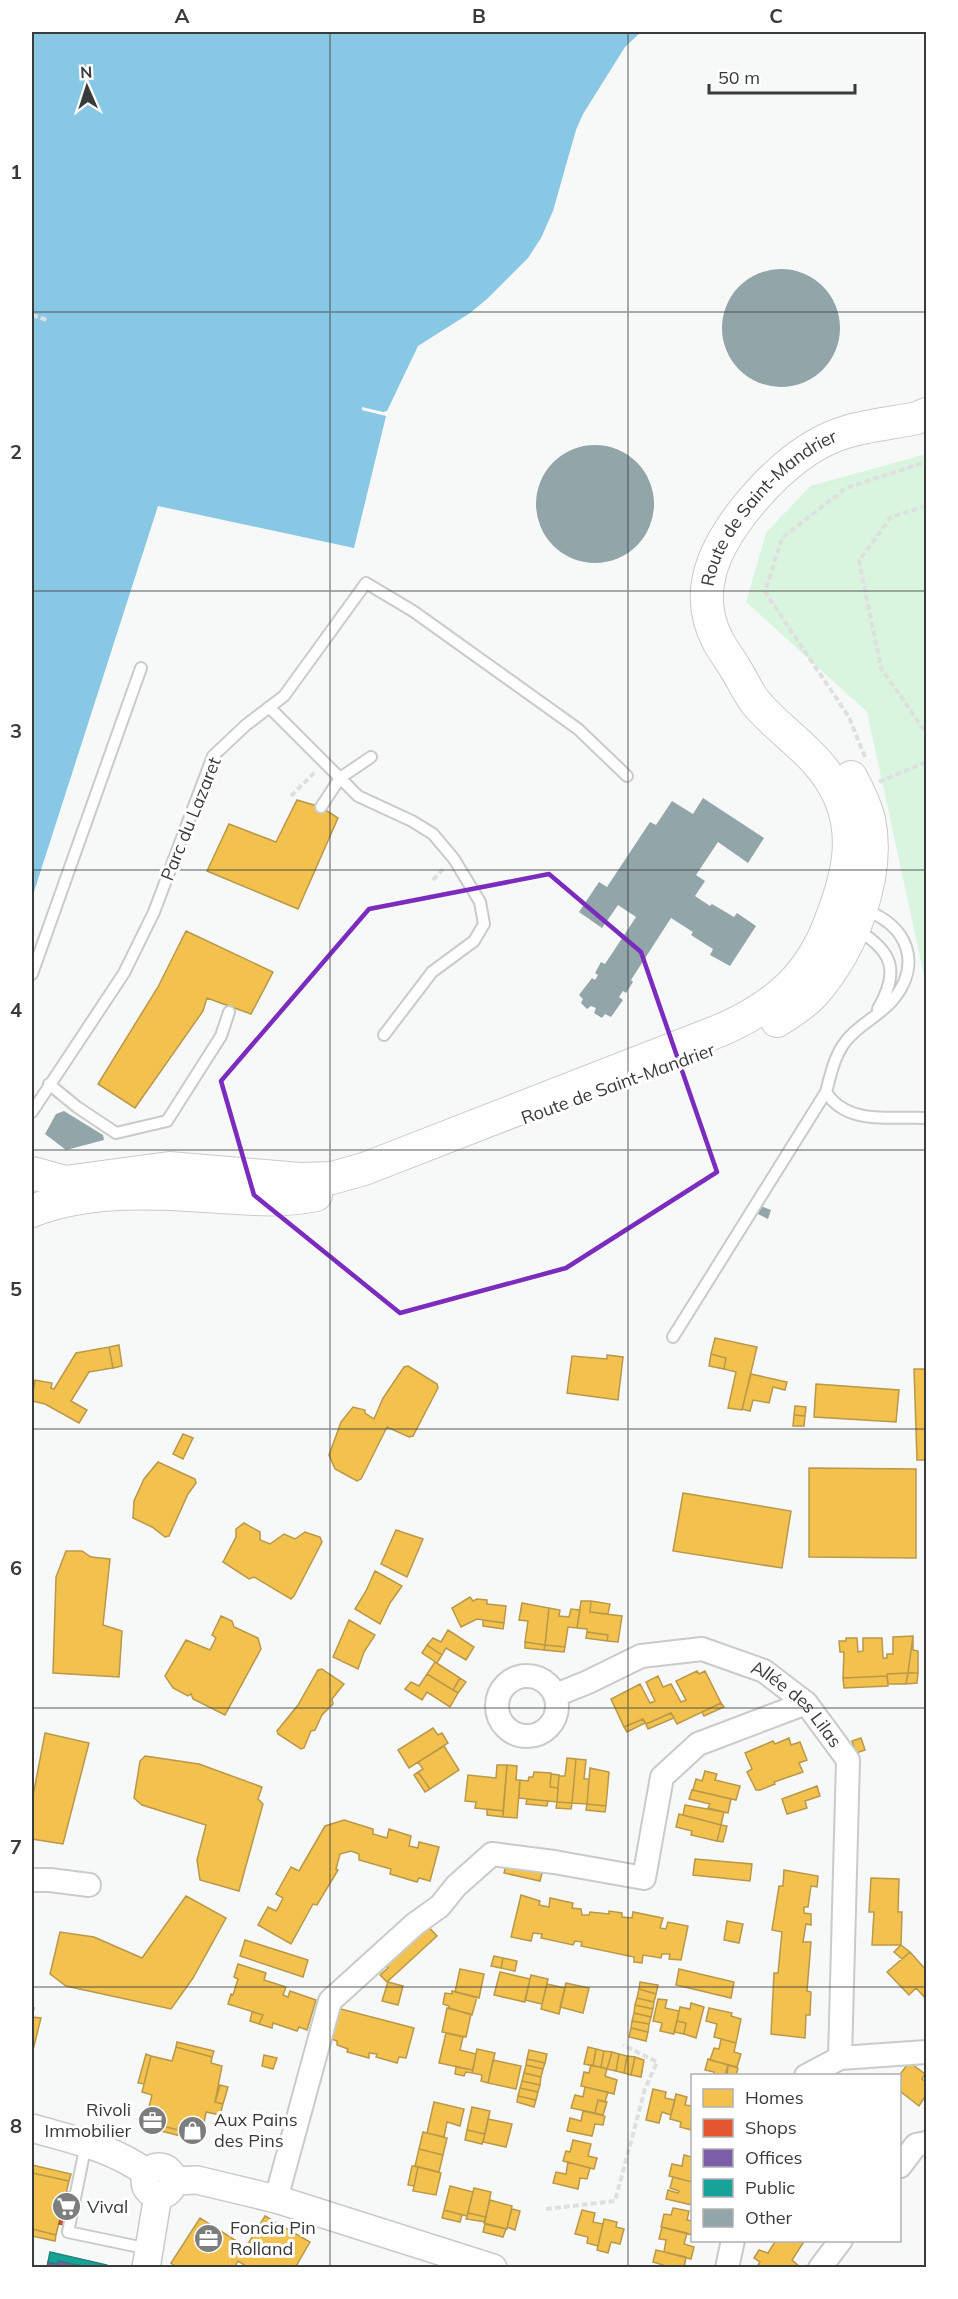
<svg xmlns="http://www.w3.org/2000/svg" width="958" height="2299" font-family="Mulish,sans-serif">
<style>
.green{fill:#d9f5e0}
.water{fill:#89c8e5}
.homes{fill:#f2c14e;stroke:#ba9848;stroke-width:1.5}
.shops{fill:#e4572e;stroke:#b14e32;stroke-width:1.5}
.offices{fill:#7b5ea7;stroke:#675386;stroke-width:1.5}
.public{fill:#17a398;stroke:#21847c;stroke-width:1.5}
.building{fill:#92a5a8}
.lines{fill:none;stroke-linecap:round;stroke-linejoin:round}
.service-casing{stroke:#c9cbcb;stroke-width:14}
.minor-casing{stroke:#c9cbcb;stroke-width:26}
.tertiary-casing{stroke:#c9cbcb;stroke-width:30}
.secondary-casing{stroke:#c9cbcb;stroke-width:34}
.path{stroke:#dee0e0;stroke-width:4;stroke-dasharray:6 3;stroke-linecap:butt}
.service{stroke:#fefefe;stroke-width:10}
.minor{stroke:#fefefe;stroke-width:22}
.tertiary{stroke:#fefefe;stroke-width:27}
.secondary{stroke:#fefefe;stroke-width:32}
.marked{fill:none;stroke:#7b2cbf;stroke-width:4.5;stroke-linejoin:round}
.grid{fill:none;stroke:#393a3a;stroke-width:1.5;stroke-opacity:0.55}
.labels{text-anchor:middle;stroke-width:6;stroke-linejoin:round;paint-order:stroke}
.street-label{font-size:18px;fill:#393a3a;stroke:#fff}
.poi-label{font-size:18px;fill:#393a3a;stroke:#fff;text-anchor:start}
.neatline{fill:none;stroke:#393a3a;stroke-width:2}
.grid-label{font-size:20px;text-anchor:middle;font-weight:bold;fill:#393a3a}
</style>
<rect width="100%" height="100%" fill="#f7f9f9"/>
<!-- green -->
<path class="green" d="M926 454V985L867 712 746 602 766 533 810 486Z"/>
<!-- water -->
<path class="water" d="M32 32H641L625 47 583 114 576 130 553 211 541 238 528 258 487 299 470 313 418 346 387 411 383 412 362 407V410L386 416 354 548 158 506 32 898Z"/>
<!-- homes -->
<path class="homes" d="M297 800 321 807 338 818 298 909 207 871 229 824 276 842Z
M186 931 273 972 251 1014 207 998 203 1011 135 1108 98 1084 158 987Z
M715 1338 757 1347 742 1410 728 1408 736 1372 724 1369 726 1358 711 1354Z
M119 1345 122 1366 113 1368 109 1347Z
M109 1347 113 1368 89 1372 71 1401 87 1410 79 1423 45 1404 32 1401 35 1380 52 1383 51 1388 54 1389 76 1353Z
M711 1354 726 1358 724 1369 709 1366Z
M607 1355 623 1357 618 1400 567 1393 572 1356 607 1359Z
M408 1366 437 1384 438 1388 413 1436 409 1437 387 1427 361 1479 357 1481 335 1469 329 1455 341 1422 353 1407 365 1410V1413L374 1419 383 1398 404 1367Z
M914 1369H926V1460H917Z
M751 1374 787 1382 785 1390 773 1387 769 1403 753 1400 750 1411 742 1409Z
M816 1384 899 1390 896 1422 814 1417Z
M795 1406 806 1407 805 1416 794 1415Z
M794 1415 805 1416 804 1426H793Z
M183 1434 193 1438 183 1459 173 1454Z
M158 1462 195 1479 196 1483 188 1494 169 1536 165 1537 152 1527 133 1518 134 1501 144 1479Z
M809 1468 916 1469V1558L809 1557Z
M683 1493 791 1511 782 1568 673 1551Z
M244 1523 260 1532V1540L270 1544 284 1534 295 1539 305 1532 320 1537 322 1542 294 1596 291 1599 254 1577 249 1579 223 1562 236 1537V1529Z
M396 1530 423 1539 407 1577 381 1564Z
M66 1551H82L91 1557 110 1559 103 1625 122 1631 119 1677 53 1673 56 1577Z
M375 1571 402 1586 390 1603 380 1624 355 1609 366 1591Z
M470 1597 473 1601 477 1599 487 1600V1604L506 1606 504 1623 477 1619 461 1627 452 1608Z
M581 1601H591L590 1612 622 1616 618 1642 607 1641 608 1635 587 1632V1629L577 1628Z
M591 1601 610 1604 608 1614 590 1612Z
M522 1603 549 1608 545 1645 525 1642 528 1621 519 1620Z
M549 1608 560 1610 559 1616 569 1617 571 1609 580 1610 577 1628 568 1627 565 1647 545 1645Z
M221 1616 232 1621 234 1627 258 1638 261 1649 225 1715 193 1699 191 1694 188 1696 173 1688 165 1676 186 1640 210 1650 216 1638 212 1635Z
M349 1620 375 1635 364 1652 358 1669 333 1657Z
M483 1620 504 1623 503 1629 483 1626Z
M448 1630 474 1647 466 1660 446 1648 442 1655 427 1645 433 1638 441 1642Z
M587 1632 608 1635 607 1641 586 1638Z
M913 1636 908 1673 887 1674V1676L843 1678 844 1652H840L839 1641H846V1638H857L858 1652 863 1651V1638H882L883 1658H887V1654H893V1637Z
M913 1636V1650L918 1651V1673H908Z
M525 1642 545 1645 544 1650 525 1648Z
M427 1645 442 1655 437 1663 422 1653Z
M545 1645 565 1647 564 1652 544 1650Z
M435 1662 460 1678 453 1690 427 1674Z
M322 1669 344 1684 332 1699 333 1704 322 1715 315 1730 311 1731 304 1748 301 1749 278 1734 277 1731 298 1705 318 1670Z
M697 1671 699 1674 705 1671 721 1703 677 1724 671 1713 646 1724 643 1719 624 1727 611 1699 640 1684 650 1703 655 1701 646 1682 658 1676 663 1687 671 1684 681 1702 686 1700 676 1681Z
M908 1673H918L917 1683 906 1684Z
M908 1673 906 1684H888L887 1674Z
M427 1674 458 1693 450 1707 427 1692 422 1700 405 1689 411 1682 419 1686Z
M887 1676 888 1686 844 1688 843 1678Z
M460 1678 466 1682 458 1693 453 1690Z
M721 1703 724 1707 704 1716 702 1712Z
M671 1713 674 1718 648 1729 646 1724Z
M643 1719 645 1723 627 1732 624 1727Z
M433 1728 438 1735 442 1733 448 1743 409 1768 398 1750Z
M45 1733 89 1743 63 1844 32 1839V1801Z
M789 1738 791 1745 800 1742 807 1760 799 1763 803 1772 774 1782 775 1784 760 1790H756L747 1772 752 1769 745 1753 773 1741 775 1744Z
M861 1738 865 1750 856 1753 852 1741Z
M444 1746 459 1770 430 1789 418 1772 423 1769 418 1762Z
M145 1756 199 1764 262 1787 258 1799 263 1804 239 1891 200 1880 197 1860 206 1825 142 1805 134 1798 140 1761Z
M567 1758 576 1759 572 1803 557 1802 559 1776H565Z
M576 1759 586 1760 584 1779H589L587 1804 572 1803Z
M497 1765H507L503 1811 475 1808 476 1802 465 1801 468 1775 496 1778Z
M507 1765 517 1766 516 1780H520L517 1818 503 1817Z
M590 1768 609 1772 606 1806 587 1804Z
M705 1771 717 1774 715 1780 740 1786 736 1800 693 1790 696 1779 702 1781Z
M418 1772 430 1789 425 1792 414 1775Z
M534 1772 551 1773 550 1787 558 1788 557 1802 519 1798 520 1780 528 1781 529 1777H533Z
M551 1774 559 1775 558 1788 550 1787Z
M817 1786 820 1796 805 1801 807 1808 787 1814 782 1799Z
M692 1790 731 1799 728 1813 708 1808 710 1804 689 1799Z
M527 1799 548 1801 547 1806 526 1804Z
M557 1802 572 1803 571 1809 556 1808Z
M587 1804 606 1806 605 1812 586 1810Z
M685 1805 724 1812 721 1825 683 1815Z
M487 1809 503 1811V1817L487 1815Z
M679 1814 721 1825 717 1841 691 1835 692 1831 676 1827Z
M344 1820 373 1829V1834L387 1838 389 1829 411 1836 409 1846 418 1848 419 1842 439 1847 430 1881 419 1878 417 1882 390 1874 391 1869 359 1860V1854L351 1851 340 1854 336 1869 338 1870 317 1905 313 1904 291 1944 258 1925 268 1907 276 1911 278 1908 283 1898 276 1894 291 1867 299 1871 325 1826Z
M721 1825 727 1826 723 1842 717 1841Z
M508 1857 544 1865 540 1881 504 1873Z
M695 1859 752 1864 750 1881 693 1875Z
M784 1870 818 1876 817 1887 811 1886 808 1907H804V1913L811 1914V1925L806 1924 803 1942H811L807 1991 811 1992 810 2015H806L805 2038 771 2034 774 1973H778L782 1932 772 1930 779 1886H783Z
M871 1878 899 1879 898 1912H902L901 1945H872L874 1912H869Z
M521 1895 540 1901 539 1905 549 1907 550 1898 573 1903 572 1908 581 1909 582 1915H589L590 1912 609 1914V1911L622 1913V1917L632 1918 633 1912 663 1918 660 1928 666 1929 668 1922 688 1926 681 1960 669 1959 670 1954H662L661 1958 643 1955 642 1963 634 1962V1957L581 1946 582 1942 575 1941 573 1945 541 1938 542 1934 533 1933 531 1941 511 1937Z
M186 1896 226 1918 193 1978 171 2009 66 1986 50 1974 60 1932 94 1937 142 1958Z
M727 1921 743 1924 739 1943 724 1940Z
M426 1924 437 1936 387 1982 380 1975 388 1968 384 1963Z
M245 1940 308 1960 303 1977 240 1956Z
M901 1945 910 1952 902 1959 894 1952Z
M910 1952 926 1970V1999L916 1988 909 1995 887 1972Z
M494 1956 503 1958 501 1968 491 1966Z
M503 1958 517 1961 515 1971 501 1968Z
M238 1964 266 1973 264 1980 286 1987 283 1995 288 1997 290 1991 316 2000 307 2030 299 2027 297 2031 273 2023 272 2028 259 2024 263 2015 228 2004 231 1994 233 1995 238 1979 234 1977Z
M460 1969 484 1974 479 1998 455 1992Z
M679 1969 734 1982 731 1998 676 1985Z
M500 1972 530 1979 525 2002 494 1995Z
M531 1975 548 1979 542 2004 525 2000Z
M388 1982 403 1986 398 2005 382 2001Z
M640 1982 658 1985 656 1994 639 1989Z
M566 1983 589 1988 583 2013 560 2007Z
M547 1984 565 1988 559 2014 541 2009Z
M639 1989 656 1994 654 2002 637 1998Z
M452 1991 477 1997 472 2015 449 2008V2006L443 2004 445 1993 452 1994Z
M637 1998 654 2002 653 2009 635 2005Z
M658 1999 667 2000 665 2008 679 2011 674 2034 660 2031 662 2023 653 2021Z
M691 2003 704 2007 696 2038 684 2034 686 2023 677 2021 680 2007 690 2009Z
M635 2005 653 2009 651 2017 634 2013Z
M32 2008H34L32 2017 41 2018 32 2054Z
M337 2008 414 2028 406 2058 399 2057 397 2063 376 2057 377 2054 369 2053V2058L347 2052 348 2049 337 2045V2041L329 2038Z
M447 2008 471 2014 466 2037 442 2032Z
M709 2008 732 2013 731 2016 741 2019 736 2043 714 2037 717 2024 706 2021Z
M252 2012 263 2015 259 2024 250 2021Z
M634 2013 651 2017 649 2024 632 2021Z
M632 2021 649 2024 648 2032 631 2028Z
M677 2021 686 2023 684 2034 674 2032Z
M631 2028 648 2032 646 2041 629 2037Z
M446 2033 463 2037 460 2050 476 2054 473 2070 439 2063Z
M721 2039 736 2043 734 2052 741 2054 737 2067 710 2060 714 2048 719 2049Z
M177 2042 214 2051 212 2057 176 2047Z
M176 2047 212 2057 211 2063 222 2066 215 2102 223 2104 220 2115 206 2112 203 2129 184 2125 182 2131 155 2124 157 2118 147 2115 152 2095 142 2092 151 2056 172 2061Z
M588 2047 596 2049 593 2066 584 2064Z
M477 2049 495 2053 488 2083 481 2081 482 2075 472 2073Z
M596 2049 604 2051 601 2067 593 2066Z
M529 2050 547 2054 545 2063 527 2059Z
M604 2051 612 2052 607 2069 601 2067Z
M612 2052 619 2054 616 2071 607 2069Z
M146 2054 151 2056 144 2084 138 2083Z
M619 2054 627 2056 624 2073 616 2071Z
M264 2055 277 2058 273 2069 262 2066Z
M627 2056 635 2057 631 2075 624 2073Z
M635 2057 644 2060 641 2077 631 2075Z
M527 2059 545 2063 543 2069 526 2065Z
M708 2059 728 2065 727 2076H714V2072L705 2070Z
M493 2060 521 2066 516 2089 488 2083Z
M909 2062 925 2074 922 2079 926 2082V2095L919 2106 900 2091 899 2076Z
M526 2065 543 2069 541 2077 524 2073Z
M591 2065 607 2069 605 2076 617 2080 614 2094 581 2086 584 2072 589 2073Z
M728 2065 738 2068 736 2076 725 2075Z
M456 2067 473 2070 472 2073 466 2072 464 2076 455 2074Z
M524 2073 541 2077 540 2085 522 2081Z
M522 2081 540 2085 538 2092 520 2088Z
M220 2085 228 2087 223 2104 215 2102Z
M585 2087 608 2092 605 2102 598 2100 595 2113 571 2108 575 2095 583 2097Z
M520 2088 538 2092 536 2100 518 2096Z
M653 2089 666 2092 665 2098 675 2100 671 2115 662 2112 659 2123 646 2120Z
M676 2094 687 2097 685 2105 692 2106 691 2130 680 2127 681 2122 670 2119Z
M518 2096 536 2100 534 2107 517 2102Z
M598 2100 607 2102 603 2115 595 2113Z
M434 2102 464 2109 460 2126 447 2122 444 2137 427 2133Z
M472 2107 490 2111 485 2134 467 2130Z
M583 2111 605 2116 603 2125 595 2124 592 2136 567 2131 570 2118 581 2121Z
M488 2119 512 2124 506 2147 483 2142Z
M155 2124 182 2131 181 2136 153 2129Z
M467 2130 485 2134 482 2144 465 2140Z
M423 2132 447 2138 443 2155 419 2149Z
M573 2140 591 2144 588 2156 597 2158 594 2169 563 2161 566 2151 570 2152Z
M419 2149 443 2155 439 2172 415 2166Z
M684 2155 692 2157V2182L669 2176 672 2164 682 2166Z
M568 2162 590 2168 587 2179 580 2178 578 2189 553 2183 556 2172 566 2174Z
M32 2165 71 2174 69 2181 32 2173Z
M412 2166 418 2167 414 2186 408 2185Z
M418 2167 441 2173 436 2195 413 2191Z
M32 2173 69 2181 56 2235 32 2229Z
M673 2177 692 2182V2205L666 2199 668 2190 678 2193 679 2191 670 2188Z
M450 2186 473 2192 467 2216 444 2210Z
M474 2188 491 2192 486 2217 468 2213Z
M490 2200 512 2206 507 2229 484 2223Z
M673 2208 689 2211 687 2220 692 2221V2235L661 2227 664 2214 671 2215Z
M512 2209 520 2211 515 2230 507 2227Z
M444 2210 462 2215 460 2222 442 2218Z
M582 2210 595 2213 593 2222 603 2224 598 2246 587 2243 588 2237 575 2234Z
M468 2213 486 2217 485 2222 466 2219Z
M265 2216 310 2242 295 2268H249L238 2261 234 2268H177L171 2263 200 2218 246 2247Z
M604 2219 617 2222 616 2227 624 2229 620 2244 611 2242 608 2253 597 2250Z
M485 2224 506 2229 503 2237 483 2232Z
M662 2227 687 2233 684 2244 694 2247 691 2259 664 2252 666 2240 659 2239Z
M32 2229 56 2235 55 2241 32 2236Z
M776 2240H805L792 2260 799 2266 797 2268H756L760 2262 754 2258 759 2250 768 2253Z
M656 2250 686 2257 684 2268H662L663 2265 653 2262Z"/>
<!-- shops -->
<path class="shops" d="M184 2125 203 2129 200 2136 182 2131Z
M67 2192 72 2193 64 2225 59 2224Z"/>
<!-- offices -->
<path class="offices" d="M58 2261 75 2263 93 2268H47L48 2262 57 2264Z"/>
<!-- public -->
<path class="public" d="M50 2252 107 2265V2268H93L58 2261 57 2264 48 2262Z"/>
<!-- building -->
<path class="building" d="M722 328a59 59 0 1 1 118 0a59 59 0 1 1-118 0Z
M536 504a59 59 0 1 1 118 0a59 59 0 1 1-118 0Z
M703 798 764 838 748 863 718 842 696 875 705 881 695 896 710 906 712 904 734 917 737 913 756 926 730 966 710 955 713 949 691 935 693 932 671 918 631 980 633 982 626 993 623 991 619 997 623 1000 611 1017 605 1014 602 1018 594 1013 596 1008 591 1006 587 1009 581 1003 583 999 579 995 592 978 595 980 598 975 595 973 601 962 605 964 636 917 618 905 602 928 579 912 599 882 607 887 650 822 656 825 672 801 693 814Z
M64 1111 103 1135 104 1140 66 1150 45 1134 56 1114Z
M761 1206 771 1210 768 1219 758 1214Z"/>
<g class="lines">
<defs>
<path id="service" d="M269 707 358 796 412 821 433 834 454 859 480 902 484 924 474 941 432 972 384 1035
M321 807 340 778 371 757
M856 929C893 951 900 971 878 1009
M32 974 141 668
M49 1084 77 1107 116 1133 167 1121 221 1036 229 1012
M826 1092C847 1126 892 1116 926 1118
M32 1112 124 973 154 912 213 756 246 725 284 696 366 583 413 611 578 729 627 776
M673 1337 826 1092C831 1074 834 1056 846 1041 858 1025 879 1016 892 1001 923 964 908 926 865 910
M86 2144 68 2232 149 2249"/>
<g id="minor">
<circle cx="527" cy="1706" r="30"/>
<path id="s1" d="M556 1695 588 1682 641 1656 702 1649 764 1671 806 1703 848 1760 840 2058"/>
<path d="M32 1880H50L89 1885"/>
<path d="M806 2076 840 2058 926 2052"/>
<path d="M900 2166 916 2145 926 2143"/>
<path d="M276 2199 330 2001 415 1924 440 1906 456 1886 492 1854 554 1862 644 1878 662 1777 698 1744 806 1703"/>
<path d="M727 2268 733 2240"/>
<path d="M820 2268 841 2240"/>
</g>
<path id="tertiary" d="M32 2128C73 2140 111 2147 147 2173
M145 2181a14 14 0 1 1 28 0a14 14 0 1 1-28 0Z
M173 2181 197 2180 276 2199 493 2268
M146 2268 158 2195"/>
<g id="secondary">
<path d="M777 1021C790 1013 804 1004 814 993 852 950 881 877 869 819 865 804 858 790 851 777"/>
<path id="s2" d="M32 1173 65 1182 169 1168 300 1179 332 1178 364 1169 721 1030C777 1005 811 976 832 917 847 878 857 838 840 798 821 754 785 737 756 703 748 693 742 679 735 668 730 659 723 651 718 641 692 592 715 547 746 508 772 476 805 444 846 432 868 425 894 423 917 418L926 414"/>
<path d="M32 1211C85 1190 149 1192 205 1196 242 1198 279 1203 316 1195"/>
</g>
</defs>
<!-- service casing -->
<use href="#service" class="service-casing"/>
<!-- minor casing -->
<use href="#minor" class="minor-casing"/>
<!-- tertiary casing -->
<use href="#tertiary" class="tertiary-casing"/>
<!-- secondary casing -->
<use href="#secondary" class="secondary-casing"/>
<!-- path -->
<path class="path" d="M32 315 47 320
M926 506 891 517 859 561 881 668 926 733
M865 757 849 717 765 592 782 538 846 488 926 462
M879 782 926 762
M291 796 316 771
M433 880 443 869
M546 2209 615 2201 645 2089 657 2062 623 2045"/>
<!-- service -->
<use href="#service" class="service"/>
<!-- minor -->
<use href="#minor" class="minor"/>
<!-- tertiary -->
<use href="#tertiary" class="tertiary"/>
<!-- secondary -->
<use href="#secondary" class="secondary"/>
</g>
<!-- marked area -->
<path class="marked" d="M549 874 641 952 717 1172 566 1268 400 1313 254 1195 221 1081 369 909Z"/>
<!-- grid -->
<path class="grid" d="M330 32V2268M628 32V2268M32 312H926M32 591H926M32 870H926M32 1150H926M32 1429H926M32 1708H926M32 1987H926"/>
<!-- icons -->
<defs>
<symbol id="office-disc" viewBox="-11 -11 22 22"><circle r="9.5" fill="#7c7d7d" stroke="#fff"/><path d="M-6-3h4V-5.5h4V-3h4V5H-6ZM-1-4.5V-3h2v-1.5ZM-6 0V1H6V0Z" fill="#fff"/></symbol>
<symbol id="shop-disc" viewBox="-11 -11 22 22"><circle r="9.5" fill="#7c7d7d" stroke="#fff"/><path d="M-5-2.5h2.3a2.7 3.5 0 0 1 5.4 0H5L5.5 6h-11ZM-1.5-2.5h3a1.5 2.3 0 0 0-3 0Z" fill="#fff"/></symbol>
<symbol id="supermarket-disc" viewBox="-11 -11 22 22"><circle r="9.5" fill="#7c7d7d" stroke="#fff"/><path d="M-6-5.5h2.5l.6 2H6L4.5 2H-2.5L-4.4-4H-6ZM-1.5 3.2a1.3 1.3 0 1 0 .1 0ZM3 3.2a1.3 1.3 0 1 0 .1 0Z" fill="#fff"/></symbol>
</defs>
<g fill-rule="evenodd">
<use href="#office-disc" x="136" y="2104" width="33" height="33"/>
<use href="#shop-disc" x="176" y="2114" width="33" height="33"/>
<use href="#supermarket-disc" x="50" y="2190" width="33" height="33"/>
<use href="#office-disc" x="192" y="2222" width="33" height="33"/>
</g>
<g class="labels">
<!-- street labels -->
<g class="street-label">
<text dy="6" stroke="none"><textPath href="#s2" startOffset="1365">Route de Saint-Mandrier</textPath></text>
<text transform="translate(191 819) rotate(-68)" y="6">Parc du Lazaret</text>
<text transform="translate(618 1084) rotate(-20)" y="6">Route de Saint-Mandrier</text>
<text dy="6" stroke="none"><textPath href="#s1" startOffset="267">Allée des Lilas</textPath></text>
</g>
<!-- poi labels -->
<g class="poi-label">
<text x="131" y="2116" text-anchor="end">Rivoli<tspan x="131" dy="21">Immobilier</tspan></text>
<text x="214" y="2126">Aux Pains<tspan x="214" dy="21">des Pins</tspan></text>
<text x="87" y="2213">Vival</text>
<text x="230" y="2234">Foncia Pin<tspan x="230" dy="21">Rolland</tspan></text>
</g>
</g>
<!-- border -->
<rect width="958" height="2299" fill="none" stroke="#ffffff" stroke-width="66"/>
<!-- legend -->
<rect x="691" y="2074" width="210" height="168" fill="#ffffff" stroke="#b0b0b0" stroke-width="1.5"/>
<rect x="703" y="2089" width="30" height="18" fill="#f2c14e" stroke="#b0b0b0" stroke-width="1.5"/>
<text x="745" y="2104" font-size="18" fill="#393a3a">Homes</text>
<rect x="703" y="2119" width="30" height="18" fill="#e4572e" stroke="#b0b0b0" stroke-width="1.5"/>
<text x="745" y="2134" font-size="18" fill="#393a3a">Shops</text>
<rect x="703" y="2149" width="30" height="18" fill="#7b5ea7" stroke="#b0b0b0" stroke-width="1.5"/>
<text x="745" y="2164" font-size="18" fill="#393a3a">Offices</text>
<rect x="703" y="2179" width="30" height="18" fill="#17a398" stroke="#b0b0b0" stroke-width="1.5"/>
<text x="745" y="2194" font-size="18" fill="#393a3a">Public</text>
<rect x="703" y="2209" width="30" height="18" fill="#92a5a8" stroke="#b0b0b0" stroke-width="1.5"/>
<text x="745" y="2224" font-size="18" fill="#393a3a">Other</text>
<!-- north arrow -->
<g transform="translate(87 87) rotate(357)" stroke="#ffffff" stroke-width="4.5" paint-order="stroke">
<path d="M0-4.5L10 22L0 15L-10 22Z" fill="#393a3a"/>
<text y="-9" font-size="16" font-weight="bold" text-anchor="middle" fill="#393a3a">N</text>
</g>
<!-- scale -->
<path d="M709 84v9h146v-9" fill="none" stroke="#393a3a" stroke-width="3"/>
<text x="718" y="84" font-size="18" fill="#393a3a" stroke="#ffffff" stroke-width="4.5" paint-order="stroke">50 m</text>
<rect x="33" y="33" width="892" height="2233" class="neatline"/>
<g class="grid-label">
<text x="182" y="23">A</text>
<text x="479" y="23">B</text>
<text x="776" y="23">C</text>
<text x="16" y="179">1</text>
<text x="16" y="459">2</text>
<text x="16" y="738">3</text>
<text x="16" y="1017">4</text>
<text x="16" y="1296">5</text>
<text x="16" y="1575">6</text>
<text x="16" y="1854">7</text>
<text x="16" y="2133">8</text>
</g>
</svg>
